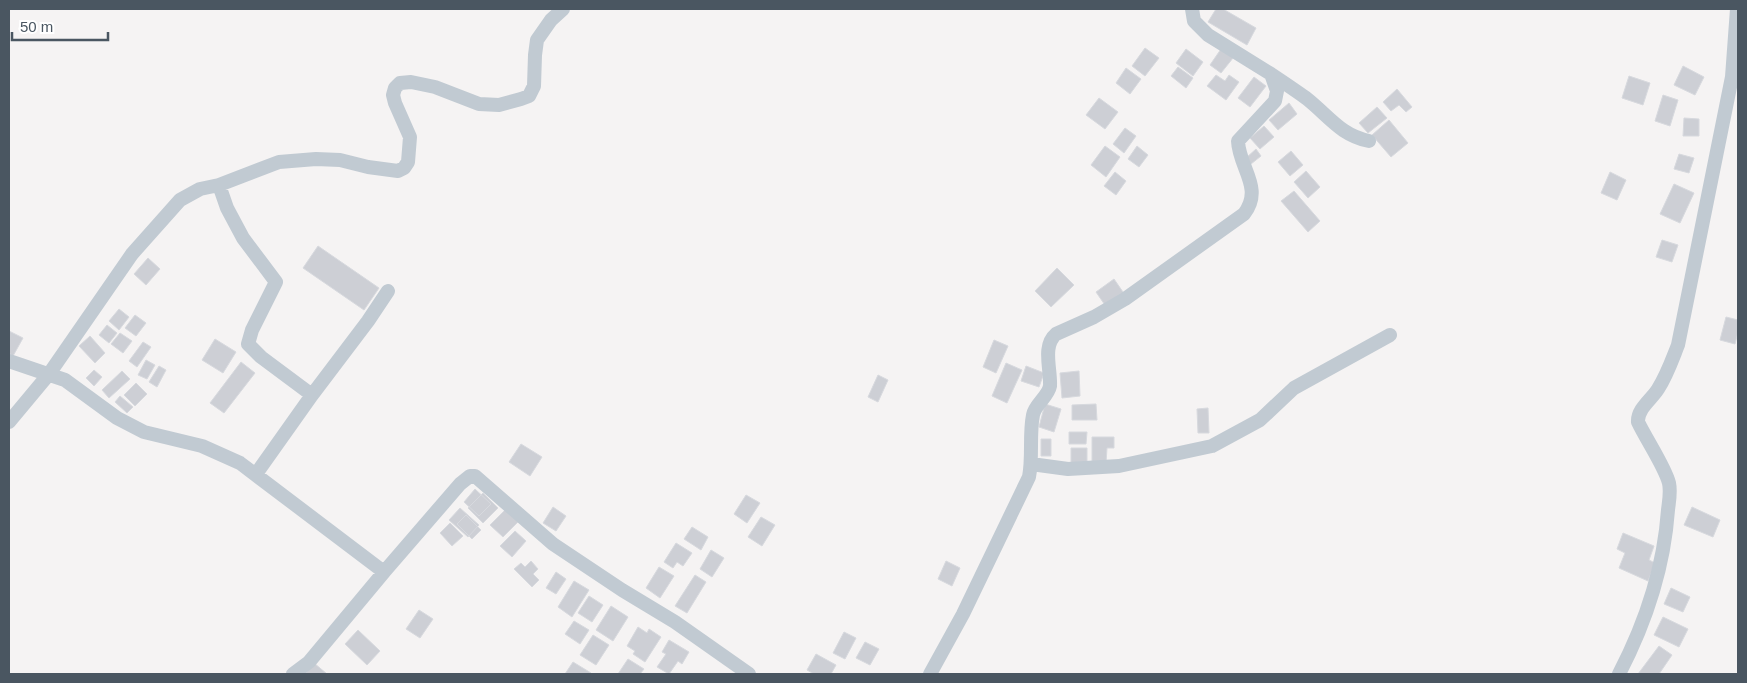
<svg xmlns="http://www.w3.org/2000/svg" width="1747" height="683" font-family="Helvetica,sans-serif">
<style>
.building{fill:#cdcfd5;stroke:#d7d9de}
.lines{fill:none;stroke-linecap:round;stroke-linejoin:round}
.minor{stroke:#c1cad2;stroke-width:14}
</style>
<rect width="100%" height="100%" fill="#f5f3f3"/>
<!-- building -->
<path class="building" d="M1216 9H1223L1256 28 1247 45 1208 22Z
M1145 48 1159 58 1145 76 1132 66Z
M1186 49 1203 62 1193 76 1176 63Z
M1221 49 1233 58 1221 73 1210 65Z
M1683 66 1704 77 1695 95 1674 85Z
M1178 67 1193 78 1186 88 1171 76Z
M1126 68 1141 79 1130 94 1116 83Z
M1216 75 1225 81 1229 75 1239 82 1226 100 1207 86Z
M1629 76 1650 83 1643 105 1622 98Z
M1254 77 1266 86 1250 107 1238 98Z
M1397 89 1412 107 1406 112 1399 105 1391 111 1383 102Z
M1663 95 1678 100 1670 126 1655 121Z
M1099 98 1118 112 1105 129 1086 115Z
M1289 103 1297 114 1278 130 1269 120Z
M1377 107 1387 118 1368 133 1359 123Z
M1684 118 1699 119V136H1683Z
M1389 120 1408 143 1391 157 1372 135Z
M1264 126 1274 137 1260 149 1250 138Z
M1125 128 1136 136 1124 153 1113 144Z
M1105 146 1120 157 1106 177 1091 165Z
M1137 146 1148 155 1139 167 1128 159Z
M1256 149 1261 156 1251 164 1246 158Z
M1291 151 1303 165 1290 176 1278 162Z
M1679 154 1694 158 1689 173 1674 169Z
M1306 171 1320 187 1308 198 1294 182Z
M1115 172 1126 181 1116 195 1104 186Z
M1610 172 1626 180 1617 200 1601 193Z
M1674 184 1694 193 1680 223 1660 214Z
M1294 191 1320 221 1308 232 1281 201Z
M1662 240 1678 245 1672 262 1656 257Z
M318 246 379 288 364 310 303 268Z
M148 258 160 269 146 285 134 274Z
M1057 268 1074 285 1051 307 1035 291Z
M1114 279 1125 295 1107 308 1096 292Z
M119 309 129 317 119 330 109 321Z
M135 315 146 323 136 336 125 328Z
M1726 317 1738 320V332L1735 344 1720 340Z
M107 325 117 333 109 343 99 335Z
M9 331 23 338 13 356 9 353Z
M120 333 132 341 123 353 111 344Z
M90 336 105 353 95 363 79 346Z
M215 339 236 352 223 373 202 360Z
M994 340 1008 346 996 373 983 367Z
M143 342 151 347 137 367 129 361Z
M146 360 155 365 147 379 138 375Z
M241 362 255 373 224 413 210 403Z
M1006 363 1022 370 1007 403 992 396Z
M159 366 166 370 157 387 149 382Z
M1026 366 1044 373 1039 387 1021 381Z
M94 370 102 377 94 386 86 378Z
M122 371 130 379 109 398 102 390Z
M1079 371 1080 396 1062 398 1060 373Z
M878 375 888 380 878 402 868 397Z
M136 383 147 394 135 406 124 395Z
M120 396 133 407 127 413 115 402Z
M1045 404 1061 409 1054 432 1039 427Z
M1096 404 1097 420H1072V405Z
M1208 408 1209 433H1198L1197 409Z
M1069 432H1087L1086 444H1069Z
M1092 437H1114V448H1107L1106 463H1092Z
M1041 439H1051V456H1041Z
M521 444 542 457 530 476 509 462Z
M1071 448H1087V463H1071Z
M475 489 491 504 479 516 464 502Z
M483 493 498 508 483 523 468 508Z
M746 495 760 503 747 523 734 514Z
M553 507 566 516 556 531 543 523Z
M1692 507 1720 520 1713 537 1684 525Z
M460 508 479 525 468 537 449 520Z
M506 509 519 521 503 537 490 525Z
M466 515 481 530 472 539 457 524Z
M761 517 775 525 762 546 748 537Z
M450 523 463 536 452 546 440 533Z
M692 527 708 537 701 550 684 539Z
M515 531 526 541 512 557 500 546Z
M1623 533 1654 546 1649 560 1655 563 1648 581 1619 568 1625 553 1617 549Z
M676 543 692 553 683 566 677 562 673 568 664 562Z
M711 550 724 558 712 577 700 569Z
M531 561 538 569 533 574 539 580 532 587 514 569 521 563 525 567Z
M946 561 960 568 952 586 938 579Z
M659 567 674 576 660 598 646 588Z
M556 572 566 579 556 594 546 588Z
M695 575 706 582 687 613 675 606Z
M574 581 589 590 572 617 558 607Z
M1671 588 1690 597 1683 612 1664 604Z
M589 596 603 605 592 622 578 613Z
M611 606 628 617 613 641 596 630Z
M419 610 433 619 420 638 406 629Z
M1663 617 1688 629 1679 647 1654 635Z
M574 621 589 630 580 644 565 634Z
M638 627 647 633 649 629 661 637 645 662 633 654 635 651 627 646Z
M358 630 380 651 367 665 345 644Z
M844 632 856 638 845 659 833 653Z
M593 635 609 645 596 665 580 655Z
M669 640 689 652 682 664 678 661 669 674 657 667 666 654 662 652Z
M865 642 879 649 870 665 856 658Z
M1659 646 1672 655 1659 674H1638Z
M816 654 836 665 831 674H814L807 670Z
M628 659 644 669 640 674H618Z
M573 662 591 673V674H565Z
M314 663 327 674H305Z"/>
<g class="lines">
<!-- minor -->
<path class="minor" d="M1271 74C1283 82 1295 90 1306 98 1329 116 1340 135 1369 141
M219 185 227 208 243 238 276 282 252 330 248 344 261 357 312 395
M9 361 65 380 117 418 144 432 202 446 240 463 384 572 460 484 470 476H475L553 544 622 590 675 622 749 674
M9 422 49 374 132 254 180 200 200 189 219 185 279 162 316 159 340 160 368 167 398 171 404 168 408 162 410 137 395 103 393 95 395 88 400 83 411 82 435 87 479 104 499 105 521 99 529 96 534 86 535 55 537 40 551 20 563 9
M1031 464 1068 469 1119 466 1212 446 1260 420 1294 388 1390 335
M256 474 312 395 368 321 388 291
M293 674 309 662 384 572
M930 674 963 614 1029 477C1033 457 1029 435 1033 415 1035 404 1048 397 1050 386 1051 369 1042 346 1056 334L1094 317 1125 299 1244 214C1264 188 1239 168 1238 141L1275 101 1277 91 1271 74 1208 35 1194 21 1192 9
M1619 674C1645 624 1664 567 1668 510 1669 501 1671 492 1669 483 1665 467 1646 439 1638 422 1637 409 1652 399 1658 389 1667 375 1672 360 1678 345L1732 77 1737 9"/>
</g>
<!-- border -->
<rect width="1747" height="683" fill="none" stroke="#4a5661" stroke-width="20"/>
<!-- scale -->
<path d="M12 32v8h96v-8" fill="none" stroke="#4a5661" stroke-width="2.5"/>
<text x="20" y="32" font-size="15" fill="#4a5661" stroke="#ffffff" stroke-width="4" paint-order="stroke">50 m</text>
</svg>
